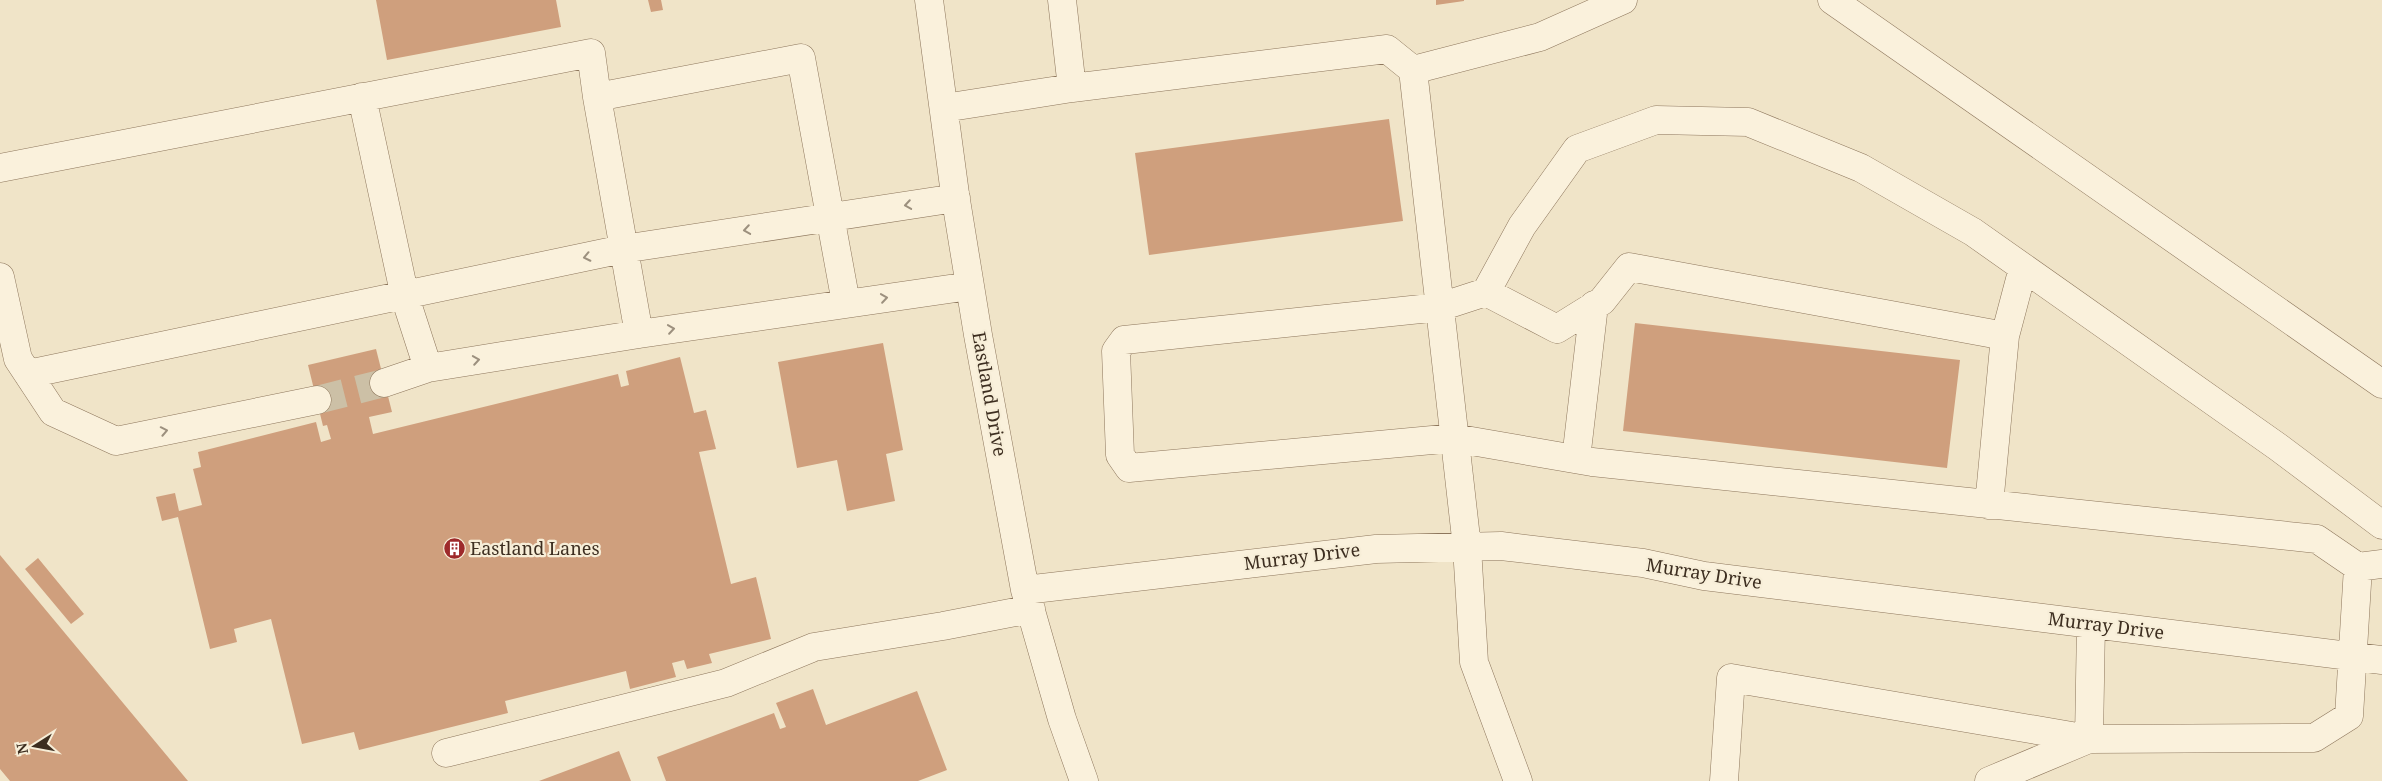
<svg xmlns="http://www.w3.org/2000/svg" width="2382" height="781" font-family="'Noto Serif',serif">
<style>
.building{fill:#cf9f7d}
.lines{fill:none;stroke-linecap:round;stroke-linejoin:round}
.minor-tunnel{stroke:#ccc0a6;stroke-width:28;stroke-dasharray:28 14;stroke-linecap:butt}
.minor-casing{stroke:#8d765c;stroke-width:29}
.minor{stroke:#faf1dc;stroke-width:28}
.oneway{stroke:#9c907e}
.labels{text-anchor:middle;stroke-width:4.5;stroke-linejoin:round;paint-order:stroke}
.street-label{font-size:18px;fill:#3d2e20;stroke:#f7eed8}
.poi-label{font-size:18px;fill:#3d2e20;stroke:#f7eed8;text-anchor:start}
</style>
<rect width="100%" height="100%" fill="#f0e4c8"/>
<!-- building -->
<path class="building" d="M376 0H556L561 27 387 60Z
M648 0H661L663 10 651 12Z
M1436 0H1464V1L1436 5Z
M1389 119 1403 221 1149 255 1135 153Z
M1635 323 1960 360 1947 468 1623 431Z
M883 343 903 450 886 454 895 501 847 511 837 460 797 468 778 362Z
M376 349 392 412 369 417 373 434 618 374 621 387 629 385 626 371 680 357 694 413 706 410 716 449 699 452 731 584 756 577 771 639 709 654 712 663 687 669 684 660 672 663 676 677 630 689 626 671 505 701 508 713 359 750 354 732 302 744 271 619 234 629 237 642 210 649 178 517 162 521 156 497 175 493 179 511 202 505 193 469 201 467 198 452 316 422 321 442 331 439 327 425 323 426 308 365Z
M0 555 188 781H10L0 769Z
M38 558 84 614 71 624 25 569Z
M813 689 826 725 917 691 947 770 918 781H666L657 757 774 713 780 729 786 727 776 703Z
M619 751 631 781H539Z"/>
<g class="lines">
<!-- minor-tunnel -->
<path class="minor-tunnel" d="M317 400 384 383"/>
<defs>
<path id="minor" d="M929 0 955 194 978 335 1025 590 1062 719 1084 781
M1832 0 2382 384
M1413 70 1540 37 1623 0
M1072 88 1387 49 1413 70 1467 547 1474 662 1518 781
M362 97 405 297 428 368
M597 97 639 334
M944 108 1072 88 1062 0
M0 168 591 53 597 97 801 58 846 303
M0 277 18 359 53 412 116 441 317 400
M1486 292 1557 329 1602 301 1629 267 2005 336
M28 374 623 249 956 198
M384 383 428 368 639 334 970 286
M1576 459 1594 305
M1989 505 2005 336 2023 268
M2358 567 2382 564
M1025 590 1376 549 1501 546 1643 563 1704 576 2382 660
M2089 739 2091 624
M446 753 726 683 814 647 943 626 1031 609
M1724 781 1731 678 2089 739 2314 738 2349 716 2358 567 2317 539 1592 462 1454 438 1129 468 1120 455 1116 351 1124 340 1440 307 1486 292 1522 226 1577 149 1656 120 1748 122 1861 168 1973 232 2278 447 2382 525
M1989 781 2089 739"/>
</defs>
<!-- minor casing -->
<use href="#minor" class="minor-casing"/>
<!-- minor -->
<use href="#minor" class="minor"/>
</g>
<!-- one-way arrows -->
<defs><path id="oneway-chevron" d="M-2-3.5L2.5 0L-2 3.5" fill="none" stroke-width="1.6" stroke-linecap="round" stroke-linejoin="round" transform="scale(1.25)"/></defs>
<g class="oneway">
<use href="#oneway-chevron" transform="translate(908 205) rotate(171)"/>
<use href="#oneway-chevron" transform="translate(747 230) rotate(171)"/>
<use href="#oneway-chevron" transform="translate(587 257) rotate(168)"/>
<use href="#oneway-chevron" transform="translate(884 298) rotate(-8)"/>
<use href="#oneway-chevron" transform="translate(671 329) rotate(-8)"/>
<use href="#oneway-chevron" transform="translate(476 360) rotate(-9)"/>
<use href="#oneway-chevron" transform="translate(164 431) rotate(-11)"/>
</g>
<!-- icons -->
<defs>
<symbol id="building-disc" viewBox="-11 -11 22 22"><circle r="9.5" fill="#9e2a2b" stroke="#f7eed8"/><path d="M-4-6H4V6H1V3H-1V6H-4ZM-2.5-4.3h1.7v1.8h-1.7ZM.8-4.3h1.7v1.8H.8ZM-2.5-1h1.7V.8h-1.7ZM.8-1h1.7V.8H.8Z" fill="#fff"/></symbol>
</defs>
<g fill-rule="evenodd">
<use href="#building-disc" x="442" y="536" width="25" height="25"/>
</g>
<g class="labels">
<!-- street labels -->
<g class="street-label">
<text transform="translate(989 394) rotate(80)" y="6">Eastland Drive</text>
<text transform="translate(1302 557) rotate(-7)" y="6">Murray Drive</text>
<text transform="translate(1704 574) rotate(9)" y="6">Murray Drive</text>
<text transform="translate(2106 626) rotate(7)" y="6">Murray Drive</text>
</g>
<!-- poi labels -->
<g class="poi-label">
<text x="470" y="555">Eastland Lanes</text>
</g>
</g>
<!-- north arrow -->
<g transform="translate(35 746) rotate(259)" stroke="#f7eed8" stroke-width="4" paint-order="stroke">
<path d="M0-4L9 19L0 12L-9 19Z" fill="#3d2e20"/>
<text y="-8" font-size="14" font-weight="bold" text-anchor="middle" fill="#3d2e20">N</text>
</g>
</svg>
